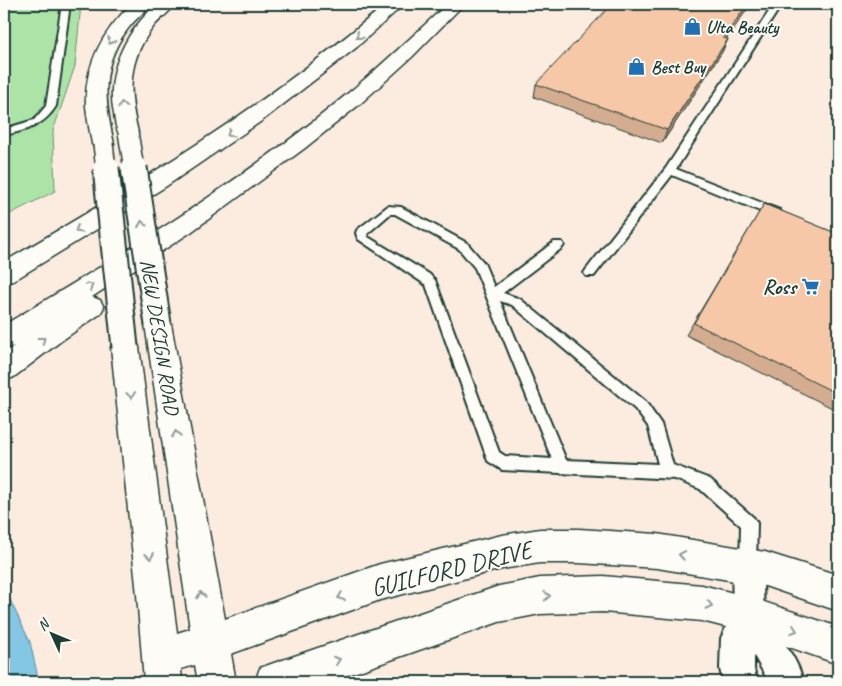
<svg xmlns="http://www.w3.org/2000/svg" width="842" height="686" font-family="Caveat,sans-serif">
<style>
.green{fill:#ace4a8;stroke:#66906e}
.water{fill:#83c7e4;stroke:#5b909e}
.lines{fill:none;stroke-linecap:round;stroke-linejoin:round}
.service-casing{stroke:#1f3d34;stroke-width:4}
.minor-casing{stroke:#1f3d34;stroke-width:4}
.secondary-casing{stroke:#1f3d34;stroke-width:3}
.motorway-casing{stroke:#1f3d34;stroke-width:3}
.service{fill:#fdfcf7;fill-rule:evenodd}
.minor{fill:#fdfcf7;fill-rule:evenodd}
.secondary{fill:#fdfcf7;fill-rule:evenodd}
.motorway{fill:#fdfcf7;fill-rule:evenodd}
.secondary-bridge-far1-casing{stroke:#1f3d34;stroke-width:22;stroke-linecap:butt}
.secondary-bridge-casing{stroke:#1f3d34;stroke-width:29;stroke-linecap:butt}
.secondary-bridge-far1{stroke:#fdfcf7;stroke-width:19}
.secondary-bridge{stroke:#fdfcf7;stroke-width:25}
.wall{fill:#d4ac90;stroke:#1f3d34}
.shaded-wall{fill:#ad8c75;stroke:#1f3d34}
.building{fill:#f7c8a7;stroke:#1f3d34}
.oneway{stroke:#8e9c96}
.labels{text-anchor:middle;stroke-width:4;stroke-linejoin:round;paint-order:stroke}
.far-poi-label{font-size:18px;font-weight:bold;fill:#1f3d34;stroke:#fdfcf7;text-anchor:start}
.poi-label{font-size:21px;font-weight:bold;fill:#1f3d34;stroke:#fdfcf7;text-anchor:end}
.street-label{font-size:21px;fill:#1f3d34;stroke:#fdfcf7}
.near-street-label{font-size:25px;fill:#1f3d34;stroke:#fdfcf7}
</style>
<rect width="100%" height="100%" fill="#fbecdf"/>
<filter id="ink" filterUnits="userSpaceOnUse"><feTurbulence type="fractalNoise" baseFrequency=".02" numOctaves="2"/><feDisplacementMap in="SourceGraphic" scale="10" xChannelSelector="R" yChannelSelector="G"/><feConvolveMatrix kernelMatrix="1 2 1 2 8 2 1 2 1" color-interpolation-filters="sRGB"/></filter>
<g filter="url(#ink)">
<!-- green -->
<path class="green" d="M4 4H81L75 66 53 131 55 191 4 217Z"/>
<!-- water -->
<path class="water" d="M4 587 30 642 39 682H4Z"/>
<g class="lines">
<defs>
<path id="service" d="M62 4H70L56 106C44 126 25 131 4 135V129L34 120 46 106Z
M774 4H782L676 169 780 210 781 213 780 216H772L672 175 594 276H586L584 273 586 270 666 168Z
M388 206 401 207 467 243 484 263 494 287 554 242H562L564 245 562 248 503 293 520 299 645 401 661 424 673 465 710 479 754 518 757 523 756 566 754 572 748 574 742 572 740 566 741 526 700 489 675 479 502 470 488 461 426 285 358 239 356 233 357 230ZM390 214H395L459 249 475 268 552 459 505 456 499 452 435 280 429 274 368 237 367 234ZM500 301 512 305 635 409 648 426 658 464 566 460Z"/>
<path id="minor" d="M748 550 759 555C767 574 760 599 766 613 777 637 798 656 803 682H769L754 656V669L757 682H723L720 669 721 638 733 613 732 566 737 555Z"/>
<path id="secondary" d="M132 4H150C144 13 134 20 127 30 99 67 105 102 114 144L110 149 103 151 96 149 92 144C90 131 87 119 86 106 84 66 103 30 132 4Z
M157 4H175C170 12 161 18 154 26 127 60 128 92 138 132L135 137 128 138 121 137C116 130 115 122 114 114 105 72 126 31 157 4Z
M158 313 168 316 171 324 225 619 380 564 502 535 540 529H579L657 534 765 552 838 575V611L765 586 657 568 579 563H540L502 569 380 600 231 654 236 682H198L195 665 181 669 182 682H144L137 595 111 347 115 339 125 336 135 339 139 347 177 633 190 629 145 324 148 316Z
M603 576 702 585 749 597 838 627V664L749 633 702 621 603 612 540 614 499 622 328 682H255L260 668 274 663 499 586 540 578Z"/>
<path id="motorway" d="M386 4H404L357 47 263 120 165 187 13 281 4 283V262C140 183 266 106 386 4Z
M447 4H464L412 57 360 104 305 148 191 232 92 297 100 300 104 307 100 314 61 341 14 377 4 381V353L14 346 4 349V325C122 255 240 183 346 95 381 66 414 35 447 4Z"/>
</defs>
<!-- service casing -->
<use href="#service" class="service-casing"/>
<!-- minor casing -->
<use href="#minor" class="minor-casing"/>
<!-- secondary casing -->
<use href="#secondary" class="secondary-casing"/>
<!-- motorway casing -->
<use href="#motorway" class="motorway-casing"/>
<!-- service -->
<use href="#service" class="service"/>
<!-- minor -->
<use href="#minor" class="minor"/>
<!-- secondary -->
<use href="#secondary" class="secondary"/>
<!-- motorway -->
<use href="#motorway" class="motorway"/>
<defs>
<path id="secondary-bridge-far1" d="M128 132 134 169
M103 144 106 169"/>
<path id="secondary-bridge" d="M106 168 125 347
M134 168 158 324"/>
</defs>
<!-- secondary-bridge-far1 casing -->
<use href="#secondary-bridge-far1" class="secondary-bridge-far1-casing"/>
<!-- secondary-bridge casing -->
<use href="#secondary-bridge" class="secondary-bridge-casing"/>
<!-- secondary-bridge-far1 -->
<use href="#secondary-bridge-far1" class="secondary-bridge-far1"/>
<!-- secondary-bridge -->
<use href="#secondary-bridge" class="secondary-bridge"/>
</g>
<!-- wall -->
<path class="wall" d="M726 39H728L722 52 662 143 534 97 536 84Z
M764 204 838 234V411L686 335Z"/>
<!-- shaded-wall -->
<path class="shaded-wall" d="M748 4H751L718 51 723 38Z
M728 39 722 52 662 143 667 130Z"/>
<!-- building -->
<path class="building" d="M612 4H748L723 38 728 39 667 130 536 84Z
M764 204 838 234V394L694 323Z"/>
<!-- one-way arrows -->
<defs><path id="oneway-chevron" d="M-2-3.5L2.5 0L-2 3.5" fill="none" stroke-width="1.6" stroke-linecap="round" stroke-linejoin="round" transform="scale(1.25)"/></defs>
<g class="oneway">
<use href="#oneway-chevron" transform="translate(359 36) rotate(139)"/>
<use href="#oneway-chevron" transform="translate(111 41) rotate(118)"/>
<use href="#oneway-chevron" transform="translate(122 105) rotate(-99)"/>
<use href="#oneway-chevron" transform="translate(230 134) rotate(145)"/>
<use href="#oneway-chevron" transform="translate(142 224) rotate(-99)"/>
<use href="#oneway-chevron" transform="translate(78 230) rotate(149)"/>
<use href="#oneway-chevron" transform="translate(90 286) rotate(-33)"/>
<use href="#oneway-chevron" transform="translate(42 340) rotate(-37)"/>
<use href="#oneway-chevron" transform="translate(131 395) rotate(83)"/>
<use href="#oneway-chevron" transform="translate(176 434) rotate(-99)"/>
<use href="#oneway-chevron" transform="translate(682 555) rotate(-170)"/>
<use href="#oneway-chevron" transform="translate(150 556) rotate(83)"/>
<use href="#oneway-chevron" transform="translate(201 595) rotate(-99)"/>
<use href="#oneway-chevron" transform="translate(547 596) rotate(-3)"/>
<use href="#oneway-chevron" transform="translate(341 597) rotate(159)"/>
<use href="#oneway-chevron" transform="translate(709 605) rotate(12)"/>
<use href="#oneway-chevron" transform="translate(794 630) rotate(19)"/>
<use href="#oneway-chevron" transform="translate(337 660) rotate(-20)"/>
</g>
</g>
<!-- icons -->
<defs>
<symbol id="shop-bare" viewBox="-9 -9 18 18"><path d="M-5-2.5h2.3a2.7 3.5 0 0 1 5.4 0H5L5.5 6h-11ZM-1.5-2.5h3a1.5 2.3 0 0 0-3 0Z" fill="#1f6fb2" stroke="#fdfcf7" stroke-width="2.5" paint-order="stroke"/></symbol>
<symbol id="supermarket-bare" viewBox="-9 -9 18 18"><path d="M-6-5.5h2.5l.6 2H6L4.5 2H-2.5L-4.4-4H-6ZM-1.5 3.2a1.3 1.3 0 1 0 .1 0ZM3 3.2a1.3 1.3 0 1 0 .1 0Z" fill="#1f6fb2" stroke="#fdfcf7" stroke-width="2.5" paint-order="stroke"/></symbol>
</defs>
<g fill-rule="evenodd">
<use href="#shop-bare" x="680" y="14" width="25" height="25"/>
<use href="#shop-bare" x="624" y="54" width="25" height="25"/>
<use href="#supermarket-bare" x="798" y="274" width="25" height="25"/>
</g>
<g class="labels">
<!-- far-poi labels -->
<g class="far-poi-label">
<text x="706" y="33">Ulta Beauty</text>
<text x="651" y="73">Best Buy</text>
</g>
<!-- poi labels -->
<g class="poi-label">
<text x="796" y="294">Ross</text>
</g>
<!-- street labels -->
<g class="street-label">
<text transform="translate(160 337) rotate(81)" y="7">NEW DESIGN ROAD</text>
</g>
<!-- near-street labels -->
<g class="near-street-label">
<text transform="translate(451 568) rotate(-14)" y="9">GUILFORD DRIVE</text>
</g>
</g>
<!-- margin -->
<rect width="842" height="686" fill="none" stroke="#fdfcf7" stroke-width="20"/>
<rect x="10" y="10" width="822" height="666" fill="none" stroke="#1f3d34" stroke-width="2" filter="url(#ink)"/>
<!-- north arrow -->
<g transform="translate(52 634) rotate(314)" stroke="#fdfcf7" stroke-width="4" paint-order="stroke">
<path d="M0-4L9 19L0 12L-9 19Z" fill="#1f3d34"/>
<text y="-8" font-size="14" font-weight="bold" text-anchor="middle" fill="#1f3d34">N</text>
</g>
</svg>
